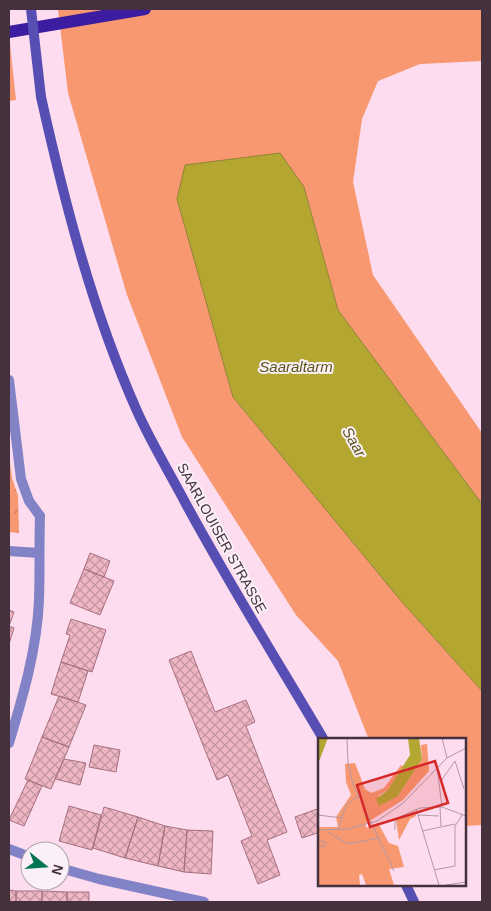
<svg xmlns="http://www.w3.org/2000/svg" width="491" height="911" font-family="Arial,sans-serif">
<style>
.green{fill:#f89870}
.park{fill:url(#park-crowns)}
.water{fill:#b3a732;stroke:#928435}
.building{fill:url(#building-cross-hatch);stroke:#a6707e}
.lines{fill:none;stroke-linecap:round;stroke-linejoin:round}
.service{stroke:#8282c7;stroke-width:10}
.minor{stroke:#8282c7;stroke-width:10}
.secondary{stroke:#564eb2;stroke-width:10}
.primary{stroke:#3c1da1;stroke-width:12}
.secondary-bridge{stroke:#564eb2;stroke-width:10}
.labels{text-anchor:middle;stroke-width:4;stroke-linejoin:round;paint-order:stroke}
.street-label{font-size:14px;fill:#45313d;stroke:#fbf0f7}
.water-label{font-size:15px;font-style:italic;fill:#5c551a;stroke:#fbf0f7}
.inset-road{fill:none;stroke:#b398a7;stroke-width:1}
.view{fill:#d62828;fill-opacity:0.15;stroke:#d62828;stroke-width:2.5}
.inset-edge{fill:none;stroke:#45313d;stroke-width:2.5}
</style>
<defs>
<pattern id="park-crowns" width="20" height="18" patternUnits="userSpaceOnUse" patternTransform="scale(1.25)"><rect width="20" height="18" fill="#f89870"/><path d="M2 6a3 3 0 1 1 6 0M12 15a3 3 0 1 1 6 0" fill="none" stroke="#cb7d5d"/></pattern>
<pattern id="building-cross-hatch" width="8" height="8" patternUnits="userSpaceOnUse" patternTransform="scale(1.25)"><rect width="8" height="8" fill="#efb7c4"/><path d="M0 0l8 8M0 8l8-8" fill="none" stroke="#c395a0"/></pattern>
</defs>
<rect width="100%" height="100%" fill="#fcdcee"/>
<!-- green -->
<path class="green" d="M58 9H482V61L420 64 378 81 362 119 353 182 373 275 482 433V504L338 310 304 187 233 397 402 602 482 691V825L465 826V740H369L338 661 296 615 182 437 127 295 68 93Z
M9 34 16 100 9 101Z"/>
<!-- park -->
<path class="park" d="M9 454 12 478 18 496 19 533 9 532Z"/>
<!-- water -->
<path class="water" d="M280 153 304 187 338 310 482 504V691L402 602 233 397 177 199 185 165Z"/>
<!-- building -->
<path class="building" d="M90 553 110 561 104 577 84 569Z
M84 569 114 581 100 615 70 603Z
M9 610 14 612 9 626 14 628 9 644Z
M71 619 106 630 92 672 61 662 70 635 66 634Z
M191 651 215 712 246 700 255 722 246 726 287 832 267 840 280 875 258 884 241 841 252 836 228 775 217 780 169 660Z
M61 662 88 671 78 702 51 694Z
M59 696 86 705 69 747 42 737Z
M42 737 69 747 51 789 25 779Z
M94 745 120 750 116 772 89 767Z
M64 759 86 763 80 785 55 779Z
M28 780 42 786 24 826 9 820Z
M69 806 101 815 92 850 59 841Z
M104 807 138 817 125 858 93 848Z
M320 808V832L302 838 295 817Z
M138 817 165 826 158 866 125 858Z
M165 826 187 830 184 872 158 866Z
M187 830 213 831 211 874 184 872Z
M9 890 16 891V902H9Z
M16 891H42V902H16Z
M42 891 67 892V902H42Z
M67 892H89V902H67Z"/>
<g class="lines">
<!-- service -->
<path class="service" d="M9 380 21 479 29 501 40 516"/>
<!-- minor -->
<path class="minor" d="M9 551 39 553
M9 743C23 696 37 649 39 600 40 572 39 544 40 516
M9 849 30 857
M60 868 99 879 204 902"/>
<!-- secondary -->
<path class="secondary" d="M41 97C65 204 92 310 137 411 149 438 165 465 179 491 224 576 275 657 324 740
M406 885 414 902"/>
<!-- primary -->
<path class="primary" d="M9 32 145 9"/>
<!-- secondary-bridge -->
<path class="secondary-bridge" d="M31 9 41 97"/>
</g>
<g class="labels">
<!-- street labels -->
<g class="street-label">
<text transform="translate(222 538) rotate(61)" y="5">SAARLOUISER STRASSE</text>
</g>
<!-- water labels -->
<g class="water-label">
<text x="296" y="372">Saaraltarm</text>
<text transform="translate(354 442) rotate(60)" y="5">Saar</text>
</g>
</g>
<!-- overview -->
<g transform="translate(318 738)">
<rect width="148" height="148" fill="#fcdcee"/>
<path d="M109 6 111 33 85 62 47 86 49 90 60 85 71 105 80 108 86 129 71 131 76 147H48L44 136 41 137 42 147H0V89H20L18 79 33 57 28 44 27 26 37 25 47 51 53 55 66 50 83 27 86 29 70 52 60 58H80L104 21 103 7Z" fill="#f89870"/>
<path d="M97 73 98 78 92 81 81 102 78 82Z" fill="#f89870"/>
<path d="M0 0H10L0 26ZM90 0H101L104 21 80 58 61 68 58 61 70 52 92 17Z" fill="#b3a732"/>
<path class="inset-road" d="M29 0 30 25 35 46 76 133M124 0 129 20M119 29 124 69M123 43 137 23 146 51M122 69 123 88M98 71 121 147M0 77 24 80M100 77 121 78M0 92 29 91 59 83 84 66 129 20 148 10M20 92 28 67 40 58M77 92V81L102 70 124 69 148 78M104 93 137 86M10 94 30 106 61 100M0 101 8 105 6 109 0 107M116 132 137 128V88L144 77M128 147 148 144"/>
<path class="view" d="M117 23 130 65 52 89 39 47Z"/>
<rect width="148" height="148" class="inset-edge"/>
</g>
<!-- border -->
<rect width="491" height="911" fill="none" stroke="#45313d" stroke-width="20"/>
<!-- north arrow -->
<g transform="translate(45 866) rotate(107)"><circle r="24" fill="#fbf0f7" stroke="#b2a4ad"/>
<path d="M0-4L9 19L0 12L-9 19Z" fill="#007550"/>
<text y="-8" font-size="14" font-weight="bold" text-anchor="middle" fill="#45313d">N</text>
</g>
</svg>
